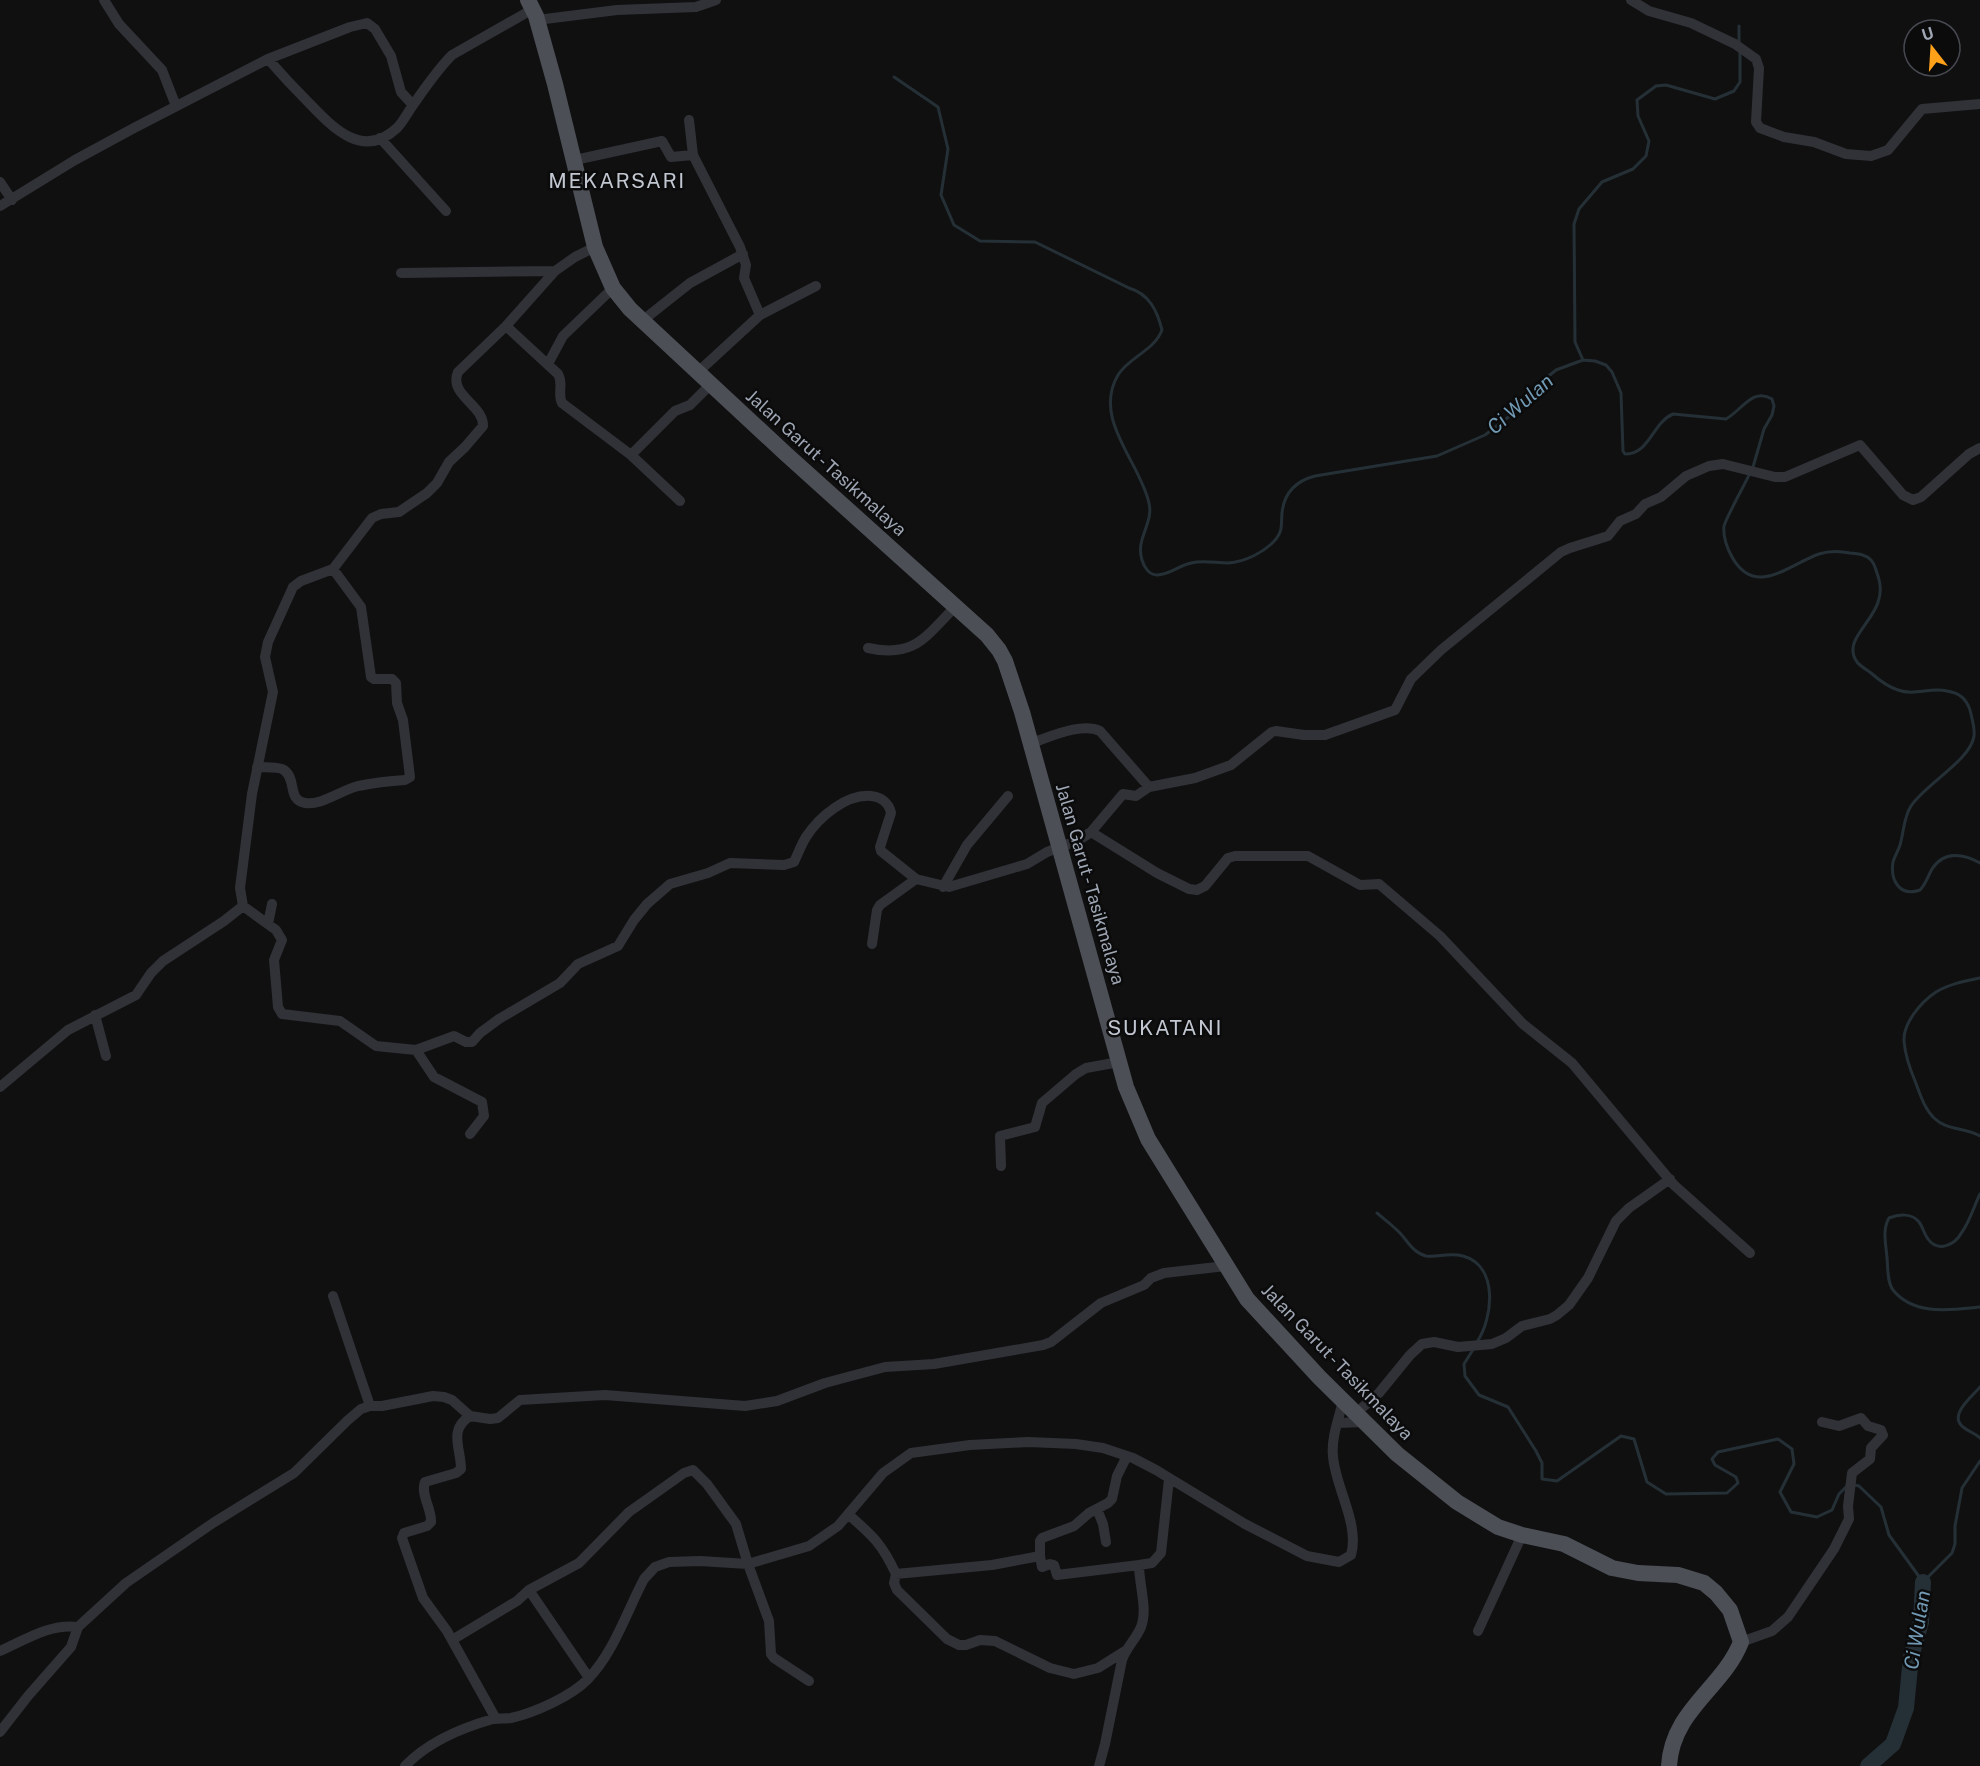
<svg xmlns="http://www.w3.org/2000/svg" width="1980" height="1766" font-family="'Public Sans',sans-serif">
<style>
.lines{fill:none;stroke-linecap:round;stroke-linejoin:round}
.stream{stroke:#253036;stroke-width:3}
.river{stroke:#253036;stroke-width:16}
.street{stroke:#303237;stroke-width:10}
.primary{stroke:#4c4f56;stroke-width:16}
.labels{text-anchor:middle;stroke-width:5;stroke-linejoin:round;paint-order:stroke}
.street-label{font-size:18px;fill:#9fa7b4;stroke:#0b0b0c}
.water-label{font-size:20px;font-style:italic;fill:#729ab4;stroke:#0b0b0c}
.quarter-label{font-size:21px;letter-spacing:1.5px;fill:#c1c6d0;stroke:#0b0b0c}
</style>
<rect width="100%" height="100%" fill="#101011"/>
<g class="lines">
<!-- stream -->
<path class="stream" d="M1739 26V42
M894 77 938 107 948 149 941 195 954 225 980 241 1035 242 1129 288C1149 294 1157 310 1162 330 1154 351 1129 357 1118 375 1092 419 1140 462 1149 503 1154 523 1135 539 1142 560 1144 567 1149 575 1157 575 1169 575 1180 565 1191 563 1203 560 1216 563 1228 563 1245 562 1265 552 1276 539 1283 531 1281 523 1282 513 1284 492 1296 481 1315 476L1437 456 1485 435 1524 405 1533 396 1545 379 1556 370 1583 360 1595 361 1606 365 1612 372 1621 393 1623 451 1625 454C1650 454 1652 423 1673 414L1726 419C1742 410 1753 387 1772 399L1774 406 1772 415 1764 429 1753 467
M1583 360 1575 342 1574 224 1579 209 1602 182 1633 169 1646 156 1649 141 1638 116 1637 100 1656 86 1666 85 1715 99 1734 91 1740 82V52
M1750 473C1745 484 1726 518 1724 526 1723 536 1727 548 1732 557 1755 598 1788 565 1819 554 1828 551 1840 551 1850 553 1858 554 1865 554 1871 560 1875 564 1876 571 1878 576 1892 616 1838 635 1857 662 1860 666 1867 670 1871 673 1879 680 1888 687 1898 690 1914 696 1931 687 1947 691 1959 693 1966 698 1970 710 1972 718 1975 728 1974 736 1971 760 1924 785 1911 806 1904 817 1904 829 1901 841 1900 848 1895 855 1893 862 1890 881 1900 897 1920 890 1926 884 1928 876 1932 869 1944 850 1964 854 1980 863
M1980 978C1965 981 1949 984 1936 992 1921 1002 1903 1023 1904 1041 1905 1054 1910 1069 1915 1081 1920 1094 1924 1108 1934 1118 1947 1131 1965 1127 1980 1136
M1980 1194C1974 1206 1970 1221 1962 1232 1955 1245 1938 1253 1928 1239 1924 1234 1923 1227 1919 1222 1912 1213 1899 1214 1889 1218 1882 1230 1886 1244 1887 1258 1888 1268 1887 1282 1893 1290 1914 1316 1950 1310 1980 1307
M1377 1213C1384 1219 1392 1225 1399 1232 1407 1240 1413 1253 1426 1256 1437 1258 1448 1252 1463 1256 1499 1266 1493 1318 1477 1342
M1474 1348 1464 1364 1465 1376 1479 1395 1508 1407 1536 1451 1542 1463V1479L1557 1481 1621 1436 1634 1439 1647 1482 1666 1494 1727 1493 1738 1483 1736 1477 1715 1465 1712 1459 1718 1452 1778 1439 1792 1449 1794 1464 1780 1492 1791 1512 1817 1517 1832 1510 1839 1494 1848 1485
M1980 1387C1972 1397 1948 1415 1963 1427 1969 1432 1975 1433 1980 1438
M1855 1485 1859 1486 1881 1507 1889 1535 1923 1582 1952 1553 1955 1544V1526L1962 1488 1980 1461"/>
<!-- river -->
<path class="river" d="M1868 1766 1893 1744 1906 1708 1911 1657 1921 1622 1923 1582"/>
<!-- street -->
<path class="street" d="M104 0 119 24 162 70 176 106
M1631 0 1649 11 1691 23 1735 44 1756 59 1759 68 1756 122 1760 128 1784 137 1814 142 1846 154 1871 156 1888 150 1922 109 1980 104
M537 20 617 10 696 7 716 0
M268 59 350 27 367 23 375 29 391 56 401 92 413 105
M689 120 693 155
M380 138 446 211
M575 160 662 141 671 157 693 155 740 247 746 265 744 278 760 315
M0 182 12 200
M0 206 75 160 134 128 268 59C281 74 295 89 309 103 333 128 363 160 397 128 403 122 408 112 413 105 425 88 437 70 452 55L533 9
M401 273 555 271
M642 321 690 283 743 254
M506 326 558 374C564 384 557 393 562 403L631 455 680 501
M548 364 563 336 613 288
M698 372 760 315 816 286
M631 455 675 411 690 405 711 384
M868 648C915 658 925 637 956 606
M1031 743C1050 737 1082 722 1100 731L1149 787
M257 767C265 768 278 766 284 770 297 779 287 800 305 803 320 806 342 790 358 786 373 783 389 781 405 780L410 777 403 720 397 703 396 683 392 679H374L371 677 361 607 333 569
M1091 832 1157 873 1189 889 1197 890 1205 886 1228 858 1235 856H1308L1360 885 1379 884 1440 936 1523 1024 1572 1063 1674 1185 1750 1253
M943 887 967 845 1008 796
M243 906 276 930 282 940 274 960 278 1007 282 1014 340 1021 376 1046 416 1050 434 1077 482 1102 484 1116 470 1134
M268 924 272 904
M872 944 877 910 880 905 916 879
M95 1015 106 1056
M416 1050 454 1036 466 1042H472L480 1033 499 1019 560 983 578 964 618 946 634 920 647 904 670 884 708 873 730 863 784 865 794 862C798 854 801 845 806 837 819 817 846 794 871 796 881 797 889 803 891 813L880 847 881 851 916 879 949 887 1027 864 1047 852 1079 840 1091 832 1123 794 1136 796 1149 787 1195 778 1231 765 1272 732 1276 731 1304 735H1325L1395 710 1411 679 1441 650 1561 552 1570 548 1608 536 1620 521 1636 514 1645 504 1661 497 1686 476 1709 466 1723 464 1775 477H1785L1860 445 1903 495 1913 500 1921 497 1969 454 1980 448
M0 1087 68 1030 136 995 151 973 163 961 224 921 243 906 240 888 252 794 273 692 265 657 268 642 293 587 301 581 333 569 372 518 381 514 399 512 427 493 437 483 449 462 465 447 483 426C484 405 448 395 458 372L506 326 555 271 575 257 595 247
M1001 1166 1000 1136 1035 1127 1042 1103 1076 1074 1086 1068 1119 1062
M333 1296 370 1406
M1356 1413 1379 1393 1410 1355 1422 1344 1434 1342 1458 1347 1492 1344 1506 1338 1522 1326 1550 1319 1557 1315 1569 1305 1588 1278 1616 1221 1629 1208 1670 1179
M470 1416C448 1430 461 1448 461 1469L456 1473 425 1482C420 1494 432 1509 431 1522L427 1526 404 1533 402 1538 423 1598 447 1631 496 1719
M1338 1423 1364 1422
M1097 1509 1103 1524 1106 1542
M849 1515C873 1536 882 1544 896 1574L992 1565 1040 1556 1042 1567 1050 1564 1054 1565 1057 1575 1139 1565
M1040 1556V1541L1042 1538 1074 1526 1089 1513 1108 1503 1112 1499 1117 1476 1127 1456
M896 1574 894 1583 897 1590 947 1639 959 1645H966L980 1640 995 1641 1050 1668 1074 1674 1098 1668 1125 1651
M529 1590 589 1678
M1478 1631 1522 1535
M452 1640 517 1601 529 1590 579 1563 629 1512 684 1473 693 1470 707 1484 736 1524 748 1564 769 1621 771 1654 774 1658 809 1681
M1741 1642 1772 1631 1788 1617 1834 1549 1849 1519 1848 1506 1852 1473 1870 1459 1871 1448 1883 1435 1881 1430 1868 1426 1861 1418 1839 1426 1822 1422
M0 1651C25 1640 50 1623 78 1627L126 1583 213 1523 294 1473 348 1420 361 1409 370 1406H382L433 1396 444 1397 452 1400 470 1416 490 1419 498 1418 520 1400 605 1395 745 1406 777 1401 825 1383 885 1367 934 1364 1043 1345 1051 1342 1101 1303 1144 1285 1151 1278 1164 1273 1226 1266
M0 1732 28 1696 71 1647 78 1627
M405 1766C428 1742 461 1728 493 1719 499 1718 505 1719 511 1718 534 1713 572 1696 588 1679 614 1652 627 1611 644 1579L655 1567 669 1562 700 1561 748 1564 809 1546 838 1526 883 1473 911 1453 970 1445 1028 1442 1076 1444 1103 1448 1133 1458 1156 1470 1245 1524 1307 1556 1339 1562 1351 1555C1360 1524 1335 1487 1333 1456 1331 1438 1339 1418 1343 1401
M1099 1766 1105 1744 1122 1660C1126 1648 1136 1639 1141 1627 1148 1609 1139 1585 1139 1565L1152 1563 1161 1553 1169 1479"/>
<!-- primary -->
<path class="primary" d="M528 0 536 16 555 84 595 247 613 288 630 309 786 454 987 635 999 650 1005 661 1022 712 1126 1087 1148 1139 1247 1299 1319 1377 1397 1454 1457 1502 1498 1527 1522 1535 1564 1544 1612 1568 1638 1573 1678 1575 1704 1583 1716 1593 1730 1610 1741 1642C1723 1688 1672 1710 1669 1766"/>
</g>
<g class="labels">
<!-- street labels -->
<g class="street-label">
<text transform="translate(826 463) rotate(42)" y="6">Jalan Garut - Tasikmalaya</text>
<text transform="translate(1090 884) rotate(74)" y="6">Jalan Garut - Tasikmalaya</text>
<text transform="translate(1337 1362) rotate(46)" y="6">Jalan Garut - Tasikmalaya</text>
</g>
<!-- water labels -->
<g class="water-label">
<text transform="translate(1520 404) rotate(-41)" y="7">Ci Wulan</text>
<text transform="translate(1917 1630) rotate(-81)" y="7">Ci Wulan</text>
</g>
<!-- quarter labels -->
<g class="quarter-label">
<text x="617" y="188">MEKARSARI</text>
<text x="1165" y="1035">SUKATANI</text>
</g>
</g>
<!-- north arrow -->
<g transform="translate(1932 48) rotate(343)"><circle r="28" fill="#0b0b0c" stroke="#46494f" stroke-width="1.5"/>
<path d="M0-4.5L10 22L0 15L-10 22Z" fill="#ffa21a"/>
<text y="-9" font-size="16" font-weight="bold" text-anchor="middle" fill="#9fa7b4">U</text>
</g>
</svg>
